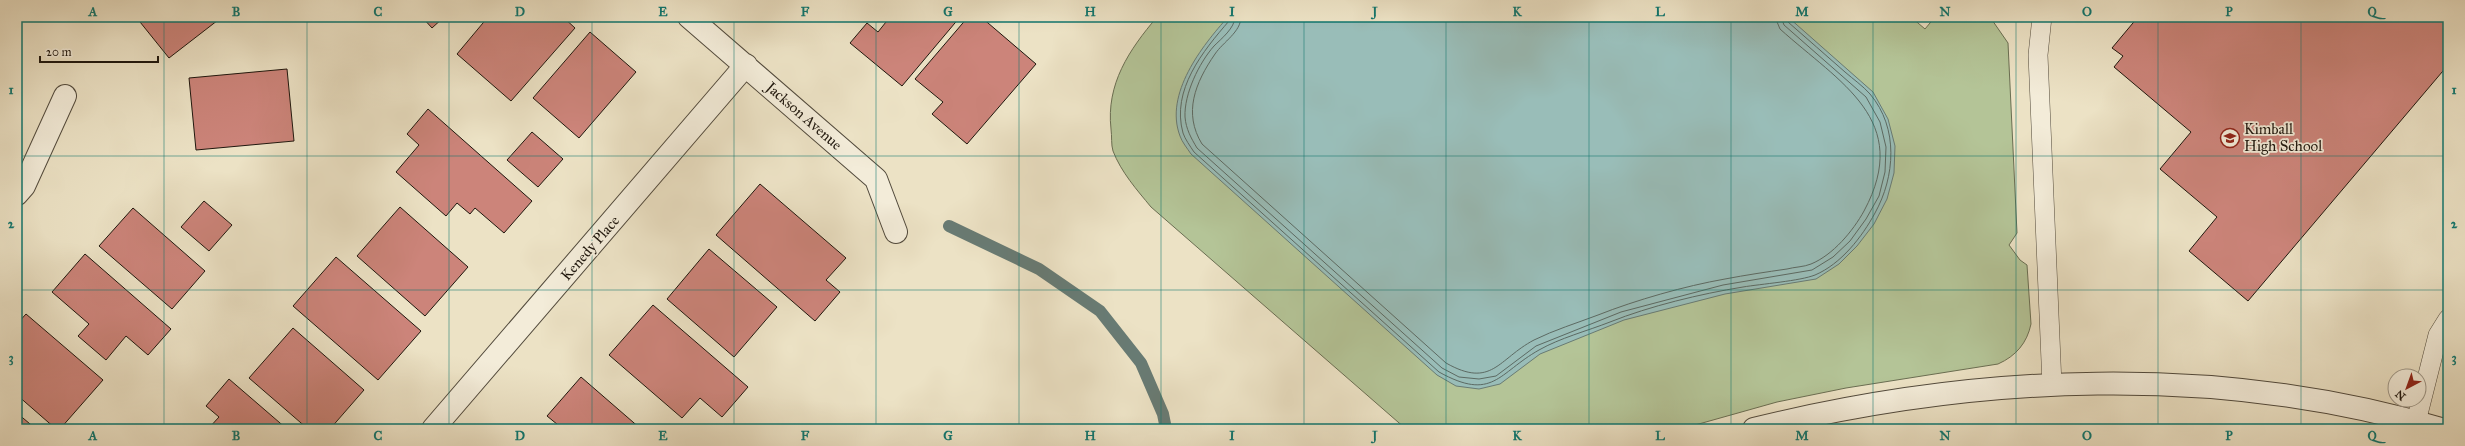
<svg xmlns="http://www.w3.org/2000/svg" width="2465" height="446" font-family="'IM FELL Great Primer',serif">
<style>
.green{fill:#b4c497;stroke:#6a6e52}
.water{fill:#99bdb8;stroke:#687b74}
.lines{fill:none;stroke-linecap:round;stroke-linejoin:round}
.shore{stroke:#5c6a63;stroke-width:1}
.stream{stroke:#687b74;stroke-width:12}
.building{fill:#cc847a;stroke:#1f170e}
.service-casing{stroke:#524a3c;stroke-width:20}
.minor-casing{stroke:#524a3c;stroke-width:24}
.service{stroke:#f3ecd9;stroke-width:19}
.minor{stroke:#f3ecd9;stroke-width:22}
.grid{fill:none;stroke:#0f766e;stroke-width:1;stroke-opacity:0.55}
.labels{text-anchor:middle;stroke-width:3.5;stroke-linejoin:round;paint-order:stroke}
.street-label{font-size:15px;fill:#1f170e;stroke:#f3ecd9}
.poi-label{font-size:15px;fill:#1f170e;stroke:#f3ecd9;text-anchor:start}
.neatline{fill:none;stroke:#0f766e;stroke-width:1.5}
.grid-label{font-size:13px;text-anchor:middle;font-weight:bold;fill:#0f766e}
</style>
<rect width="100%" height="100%" fill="#ece2c5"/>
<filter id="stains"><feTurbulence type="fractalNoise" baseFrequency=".005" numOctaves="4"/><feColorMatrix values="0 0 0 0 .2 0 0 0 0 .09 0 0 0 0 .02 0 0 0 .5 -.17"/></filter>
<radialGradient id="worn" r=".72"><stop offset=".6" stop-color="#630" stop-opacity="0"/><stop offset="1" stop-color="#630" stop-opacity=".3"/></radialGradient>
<!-- green -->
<path class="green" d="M1157 17H1911L1925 29 1935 17H1990L2008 43 2017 233 2009 245 2020 260 2027 265 2031 324C2027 343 2016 356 1998 364L1846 388 1777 402 1681 429H1406L1151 207C1137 190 1121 172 1113 151 1111 145 1112 136 1111 129 1106 84 1129 50 1157 17Z"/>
<!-- water -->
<path class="water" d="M1228 17H1788L1873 92 1888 119 1895 146 1894 173 1887 199 1874 224 1857 246 1839 264 1816 279 1725 294 1624 320 1540 354 1500 384 1479 389 1456 386 1437 375 1191 154C1187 148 1182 142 1180 136 1164 94 1202 46 1228 17Z"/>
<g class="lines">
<!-- shore -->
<path class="shore" d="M1230 17 1229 21C1203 51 1171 90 1183 133 1185 139 1190 146 1194 152L1439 372C1493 402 1498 373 1539 350 1560 338 1587 331 1610 322 1650 306 1700 294 1743 287 1761 284 1800 281 1815 275 1841 264 1862 237 1875 213 1895 177 1899 128 1870 94 1863 86 1853 79 1845 72 1826 55 1807 39 1788 22L1786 17
M1235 17C1235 28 1221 39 1214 46 1199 63 1184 94 1185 117 1186 129 1191 138 1197 148L1442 368 1459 377 1479 379 1496 376 1536 346 1621 312 1723 285 1812 270 1833 257 1850 241 1866 219 1879 196 1885 172 1886 147 1880 122 1866 97 1784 25 1781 17
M1241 17C1241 32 1223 42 1215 54 1195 83 1183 113 1202 144L1446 363C1492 389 1498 359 1534 340 1554 330 1577 323 1598 315 1636 300 1685 286 1725 279 1746 275 1766 272 1787 269 1794 267 1804 267 1811 264 1833 255 1853 231 1864 211 1913 120 1840 83 1780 29L1775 17"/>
<!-- stream -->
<path class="stream" d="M949 226 1039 269 1100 311 1141 363 1163 414 1166 429"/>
</g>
<!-- building -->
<path class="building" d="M136 17H222L169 58Z
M422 17H444L432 28Z
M488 17H563L575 28 511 101 457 54Z
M890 17H960L902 86 850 43 867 23 878 32Z
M968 17H981L1036 64 967 144 932 114 943 102 915 79Z
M2138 17H2448V65L2248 301 2189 251 2217 217 2160 169 2191 132 2114 67 2123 56 2112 48Z
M590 32 636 72 579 138 533 98Z
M287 69 294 141 196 150 189 78Z
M428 109 532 201 504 233 475 208 470 214 457 203 446 216 396 172 419 145 407 134Z
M532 132 563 159 538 187 507 160Z
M760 184 846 258 826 280 840 292 815 321 716 235Z
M204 201 232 225 209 251 181 227Z
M400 207 468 267 425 316 357 256Z
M133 208 205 271 172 309 99 246Z
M709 249 777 307 734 357 667 299Z
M85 254 171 329 148 355 126 336 106 360 78 336 89 324 52 292Z
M336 257 421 331 378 380 293 306Z
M653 305 748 387 722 417 700 398 682 418 609 355Z
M26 314 103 380 60 429H56L17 395V324Z
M293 328 364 390 330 429H308L249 378Z
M581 377 641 429H563L547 416Z
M229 379 287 429H208L219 417 206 406Z
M17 413 36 429H17Z"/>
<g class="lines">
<defs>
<path id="service" d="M2042 17 2038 55 2052 385
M2416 422 2438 335 2448 319"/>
<path id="minor" d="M689 17 876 179 896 232
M17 194 24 186 65 96
M433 429 746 65
M1754 429C1977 374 2218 363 2441 429"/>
</defs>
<!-- service casing -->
<use href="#service" class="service-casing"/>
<!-- minor casing -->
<use href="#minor" class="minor-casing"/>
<!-- service -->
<use href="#service" class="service"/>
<!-- minor -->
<use href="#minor" class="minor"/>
</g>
<!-- grid -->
<path class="grid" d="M164 17V429M307 17V429M449 17V429M592 17V429M734 17V429M876 17V429M1019 17V429M1161 17V429M1304 17V429M1446 17V429M1589 17V429M1731 17V429M1873 17V429M2016 17V429M2158 17V429M2301 17V429M17 156H2448M17 290H2448"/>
<!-- icons -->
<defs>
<symbol id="school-ring" viewBox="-11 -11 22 22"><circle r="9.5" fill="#f3ecd9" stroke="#8f2418" stroke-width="1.5"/><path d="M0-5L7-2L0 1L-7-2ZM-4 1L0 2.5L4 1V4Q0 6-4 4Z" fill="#8f2418"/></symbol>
</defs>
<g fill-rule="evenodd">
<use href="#school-ring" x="2219" y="127" width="22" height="22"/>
</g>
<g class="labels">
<!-- street labels -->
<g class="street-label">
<text transform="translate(804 116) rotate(41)" y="5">Jackson Avenue</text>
<text transform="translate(590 248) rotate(-49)" y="5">Kenedy Place</text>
</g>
<!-- poi labels -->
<g class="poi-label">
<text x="2244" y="134">Kimball<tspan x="2244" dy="17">High School</tspan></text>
</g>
</g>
<!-- margin -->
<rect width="2465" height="446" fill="none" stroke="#ece2c5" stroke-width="44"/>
<!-- north arrow -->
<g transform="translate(2407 388) rotate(221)"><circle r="19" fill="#f3ecd9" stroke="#9e9788"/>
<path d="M0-3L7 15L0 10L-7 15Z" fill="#8f2418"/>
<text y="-6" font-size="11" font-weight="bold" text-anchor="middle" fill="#1f170e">N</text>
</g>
<!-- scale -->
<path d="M40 56v6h118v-6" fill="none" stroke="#1f170e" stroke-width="2"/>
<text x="46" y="56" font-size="12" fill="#1f170e" stroke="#f3ecd9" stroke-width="3" paint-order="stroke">20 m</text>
<rect x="22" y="22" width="2421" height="402" class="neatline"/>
<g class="grid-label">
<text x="93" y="16">A</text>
<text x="236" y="16">B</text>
<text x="378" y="16">C</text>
<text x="520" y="16">D</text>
<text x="663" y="16">E</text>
<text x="805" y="16">F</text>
<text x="948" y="16">G</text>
<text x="1090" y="16">H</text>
<text x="1232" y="16">I</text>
<text x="1375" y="16">J</text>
<text x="1517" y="16">K</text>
<text x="1660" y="16">L</text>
<text x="1802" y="16">M</text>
<text x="1945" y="16">N</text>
<text x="2087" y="16">O</text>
<text x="2229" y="16">P</text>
<text x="2372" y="16">Q</text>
<text x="11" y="94">1</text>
<text x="2454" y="94">1</text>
<text x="11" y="228">2</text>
<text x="2454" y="228">2</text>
<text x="11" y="362">3</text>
<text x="2454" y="362">3</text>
<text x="93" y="440">A</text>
<text x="236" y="440">B</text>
<text x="378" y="440">C</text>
<text x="520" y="440">D</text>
<text x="663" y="440">E</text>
<text x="805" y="440">F</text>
<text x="948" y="440">G</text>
<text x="1090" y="440">H</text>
<text x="1232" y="440">I</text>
<text x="1375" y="440">J</text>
<text x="1517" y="440">K</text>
<text x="1660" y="440">L</text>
<text x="1802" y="440">M</text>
<text x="1945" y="440">N</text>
<text x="2087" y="440">O</text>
<text x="2229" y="440">P</text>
<text x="2372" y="440">Q</text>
</g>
<rect width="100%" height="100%" filter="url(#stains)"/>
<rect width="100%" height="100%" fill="url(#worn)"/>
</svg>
